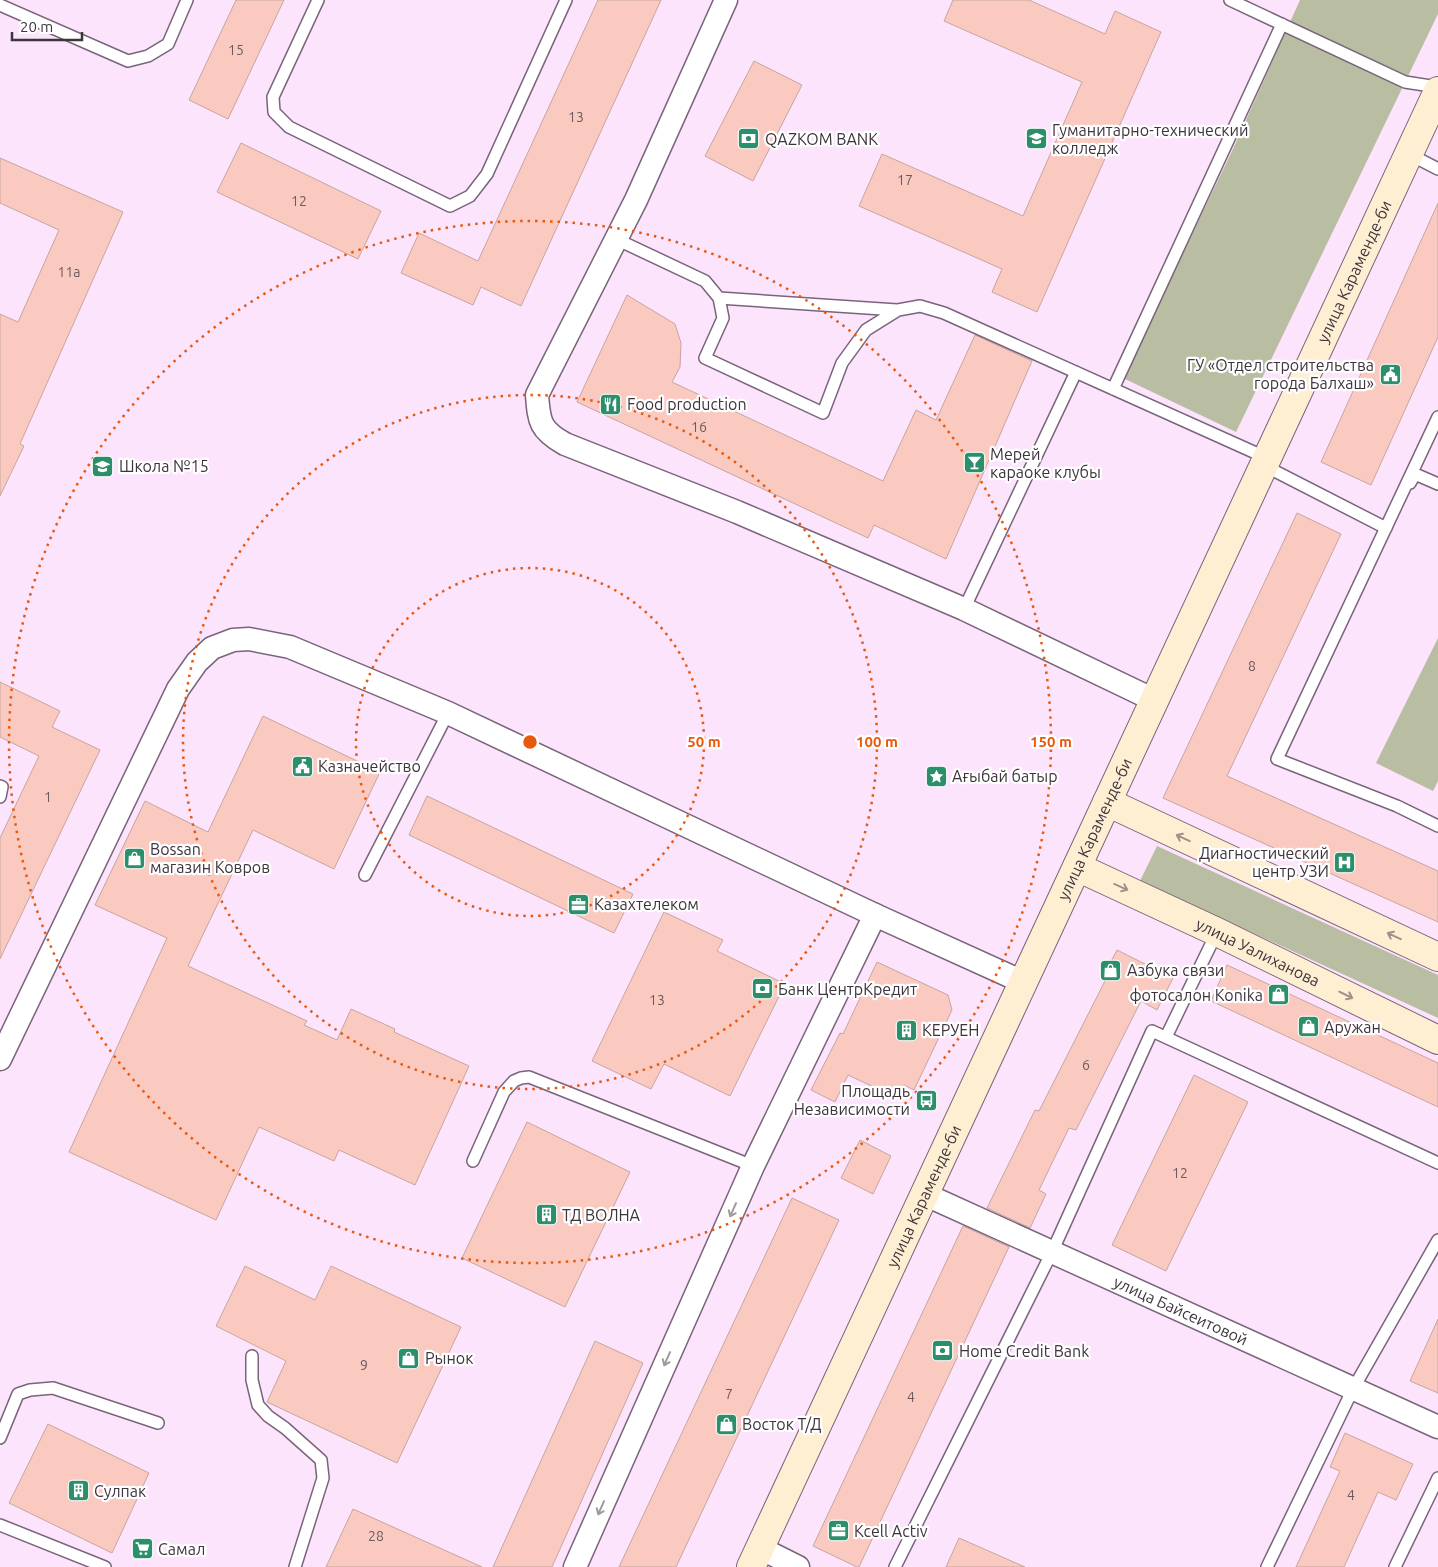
<svg xmlns="http://www.w3.org/2000/svg" width="1438" height="1567" font-family="Ubuntu,sans-serif">
<style>
.green{fill:#b9bda1}
.building{fill:#facac0;stroke:#c7a59f}
.lines{fill:none;stroke-linecap:round;stroke-linejoin:round}
.lane-casing{stroke:#79647a;stroke-width:14}
.street-casing{stroke:#79647a;stroke-width:25}
.secondary-casing{stroke:#79647a;stroke-width:30}
.lane{stroke:#fff;stroke-width:11}
.street{stroke:#fff;stroke-width:22}
.secondary{stroke:#feefd3;stroke-width:28}
.oneway{stroke:#9e9288}
.oneway2{stroke:#9e9a9e}
.ring{fill:none;stroke:#e8590c;stroke-width:2.5;stroke-dasharray:2.5 5}
.labels{text-anchor:middle;stroke-width:4.5;stroke-linejoin:round;paint-order:stroke}
.number-label{font-size:14px;fill:#6c5a5e}
.poi-label{font-size:16px;fill:#3d343d;stroke:#fff;text-anchor:start}
.street-label{font-size:16px;fill:#3d343d;stroke:#fff}
.centre{fill:#e8590c;stroke:#fff;stroke-width:2.5}
.ring-label{font-size:15px;text-anchor:middle;font-weight:bold;fill:#e8590c;stroke:#fff;stroke-width:4.5;stroke-linejoin:round;paint-order:stroke}
</style>
<rect width="100%" height="100%" fill="#fce4fd"/>
<!-- green -->
<path class="green" d="M1300 0H1438V14L1236 432 1123 378 1232 151Z
M1438 638V781L1433 791 1376 763Z
M1157 846 1438 975V1018L1140 881Z"/>
<!-- building -->
<path class="building" d="M236 0H284L228 119 189 100Z
M598 0H661L521 306 481 287 473 305 401 273 419 233 478 261Z
M953 0H1029L1105 34 1115 11 1161 32 1037 312 992 292 1002 269 859 206 882 154 1023 216 1082 82 944 21Z
M754 61 802 85 753 181 705 156Z
M241 143 381 211 358 259 217 192Z
M0 158 123 212 20 444 24 446 0 496V314L18 322 59 230 0 203Z
M1438 203V337L1371 485 1321 462Z
M627 295 675 324 681 343 680 367 672 382 883 481 916 410 936 420 975 335 1032 361 946 559 874 525 868 538 577 402Z
M1297 513 1341 534 1227 776 1438 871V922L1163 798Z
M0 682 60 711 52 727 100 750 0 959V838L39 756 0 737Z
M263 716 380 772 334 869 253 830 188 966 307 1021 304 1025 337 1040 351 1009 395 1029 394 1032 469 1066 415 1185 339 1150 334 1161 259 1127 216 1220 69 1152 167 938 95 905 145 801 208 832Z
M427 796 633 894 614 933 409 835Z
M664 912 723 940 717 951 785 984 730 1096 664 1064 651 1089 592 1061Z
M1117 950 1173 978 1157 1010 1141 1001 1076 1130 1069 1128 1039 1190 1046 1194 1030 1228 987 1208 1035 1110 1039 1111 1107 977 1104 975Z
M877 962 948 995 952 1010 914 1090 904 1085 897 1098 848 1075 835 1102 811 1090 840 1033 843 1034Z
M1227 965 1438 1063V1107L1211 1001Z
M1194 1075 1248 1102 1166 1271 1112 1245Z
M527 1122 630 1172 565 1307 462 1258Z
M860 1140 891 1156 873 1194 841 1178Z
M792 1198 839 1220 676 1567H619Z
M963 1226 1009 1247 859 1567H857L813 1546Z
M245 1266 315 1300 331 1266 461 1327 397 1463 267 1402 286 1361 216 1326Z
M1438 1319V1393L1410 1381Z
M595 1341 643 1363 552 1567H493Z
M48 1424 149 1473 112 1553 9 1503Z
M1345 1433 1413 1464 1396 1500 1378 1492 1344 1567H1296L1340 1471 1330 1467Z
M353 1509 482 1567H326Z
M959 1538 1025 1567H946Z"/>
<g class="lines">
<defs>
<path id="lane" d="M318 0 273 97 274 112 289 127 450 206 470 196 487 174 566 0
M1230 0 1405 82 1438 87
M0 5 128 61 148 56 168 44 187 0
M1409 154 1438 169
M616 239 705 281 719 298 723 318 705 358 823 413 842 363 866 330 898 310 920 306 944 313 1267 458
M719 298 897 310
M1113 389 1282 24
M1438 417 1277 759 1397 806 1438 826
M1263 465 1386 528 1388 523
M1410 483 1415 474 1438 484
M964 609 1076 372
M0 786 2 787 0 797
M365 875 448 713
M1166 1037 1217 932
M473 1161 504 1092 514 1081 521 1078 529 1077 753 1166
M252 1356V1380L258 1405 268 1416 285 1428 321 1460 323 1478 295 1567
M0 1438 18 1394 30 1390 53 1388 158 1423
M0 1525 105 1567
M895 1567 1052 1252 1152 1031 1438 1163
M1267 1567 1353 1389 1438 1240
M1395 1567 1438 1478"/>
<g id="street">
<path d="M726 0 636 200 537 395C539 422 540 430 565 444L737 512 964 609 1154 700"/>
<path d="M0 1059 178 689 197 662 212 648 233 640 249 639 290 647 448 713 875 915 1023 982"/>
<path id="s1" d="M924 1194 1438 1427"/>
<path d="M760 1548 798 1567"/>
<path d="M575 1567 753 1166 875 915"/>
</g>
<g id="secondary">
<path d="M1107 802 1438 957"/>
<path id="s2" d="M1077 867 1217 932 1438 1040"/>
<path id="s3" d="M751 1567 1438 91"/>
</g>
</defs>
<!-- lane casing -->
<use href="#lane" class="lane-casing"/>
<!-- street casing -->
<use href="#street" class="street-casing"/>
<!-- secondary casing -->
<use href="#secondary" class="secondary-casing"/>
<!-- lane -->
<use href="#lane" class="lane"/>
<!-- street -->
<use href="#street" class="street"/>
<!-- secondary -->
<use href="#secondary" class="secondary"/>
</g>
<!-- one-way arrows -->
<defs><path id="oneway-shaft" d="M-6 0H5M1.5-3L5.5 0L1.5 3" fill="none" stroke-width="1.6" stroke-linecap="round" stroke-linejoin="round" transform="scale(1.25)"/></defs>
<g class="oneway">
<use href="#oneway-shaft" transform="translate(1183 838) rotate(-155)"/>
<use href="#oneway-shaft" transform="translate(1121 887) rotate(24)"/>
<use href="#oneway-shaft" transform="translate(1394 936) rotate(-155)"/>
<use href="#oneway-shaft" transform="translate(1346 995) rotate(26)"/>
</g>
<g class="oneway2">
<use href="#oneway-shaft" transform="translate(733 1210) rotate(114)"/>
<use href="#oneway-shaft" transform="translate(667 1359) rotate(114)"/>
<use href="#oneway-shaft" transform="translate(601 1508) rotate(114)"/>
</g>
<!-- distance rings -->
<g class="ring">
<circle cx="530" cy="742" r="174"/>
<circle cx="530" cy="742" r="347"/>
<circle cx="530" cy="742" r="521"/>
</g>
<!-- icons -->
<defs>
<symbol id="bank-square" viewBox="-11 -11 22 22"><rect x="-9" y="-9" width="18" height="18" rx="4" fill="#2b8f6a" stroke="#fff"/><path d="M-6-4H6V4H-6ZM0-2.3a2.3 2.3 0 1 0 0 4.6a2.3 2.3 0 1 0 0-4.6Z" fill="#fff"/></symbol>
<symbol id="university-square" viewBox="-11 -11 22 22"><rect x="-9" y="-9" width="18" height="18" rx="4" fill="#2b8f6a" stroke="#fff"/><path d="M0-5L7-2L0 1L-7-2ZM-4 1L0 2.5L4 1V4Q0 6-4 4Z" fill="#fff"/></symbol>
<symbol id="civic-square" viewBox="-11 -11 22 22"><rect x="-9" y="-9" width="18" height="18" rx="4" fill="#2b8f6a" stroke="#fff"/><path d="M-.6-6.5H3V-4.5H.6V-3L4-1V1h2V6H-6V1h2V-1L-.6-3ZM-1.2 2.5V6h2.4V2.5Z" fill="#fff"/></symbol>
<symbol id="restaurant-square" viewBox="-11 -11 22 22"><rect x="-9" y="-9" width="18" height="18" rx="4" fill="#2b8f6a" stroke="#fff"/><path d="M-5-6h1v4h1v-4h1v4h1v-4h1v5L-1.5 .5V6h-2V.5L-5-1ZM5-6V6H3V1.5H1.5Q1.5-4 5-6Z" fill="#fff"/></symbol>
<symbol id="bar-square" viewBox="-11 -11 22 22"><rect x="-9" y="-9" width="18" height="18" rx="4" fill="#2b8f6a" stroke="#fff"/><path d="M-6-5H6L.8 .8V4.5H3.5V6h-7V4.5H-.8V.8Z" fill="#fff"/></symbol>
<symbol id="school-square" viewBox="-11 -11 22 22"><rect x="-9" y="-9" width="18" height="18" rx="4" fill="#2b8f6a" stroke="#fff"/><path d="M0-5L7-2L0 1L-7-2ZM-4 1L0 2.5L4 1V4Q0 6-4 4Z" fill="#fff"/></symbol>
<symbol id="sight-square" viewBox="-11 -11 22 22"><rect x="-9" y="-9" width="18" height="18" rx="4" fill="#2b8f6a" stroke="#fff"/><path d="M0-6L1.8-2.2L6-1.7L2.9 1.2L3.7 5.4L0 3.3L-3.7 5.4L-2.9 1.2L-6-1.7L-1.8-2.2Z" fill="#fff"/></symbol>
<symbol id="shop-square" viewBox="-11 -11 22 22"><rect x="-9" y="-9" width="18" height="18" rx="4" fill="#2b8f6a" stroke="#fff"/><path d="M-5-2.5h2.3a2.7 3.5 0 0 1 5.4 0H5L5.5 6h-11ZM-1.5-2.5h3a1.5 2.3 0 0 0-3 0Z" fill="#fff"/></symbol>
<symbol id="hospital-square" viewBox="-11 -11 22 22"><rect x="-9" y="-9" width="18" height="18" rx="4" fill="#2b8f6a" stroke="#fff"/><path d="M-5-5h3v3.5h4V-5h3V5h-3V1.5h-4V5h-3Z" fill="#fff"/></symbol>
<symbol id="office-square" viewBox="-11 -11 22 22"><rect x="-9" y="-9" width="18" height="18" rx="4" fill="#2b8f6a" stroke="#fff"/><path d="M-6-3h4V-5.5h4V-3h4V5H-6ZM-1-4.5V-3h2v-1.5ZM-6 0V1H6V0Z" fill="#fff"/></symbol>
<symbol id="building-square" viewBox="-11 -11 22 22"><rect x="-9" y="-9" width="18" height="18" rx="4" fill="#2b8f6a" stroke="#fff"/><path d="M-4-6H4V6H1V3H-1V6H-4ZM-2.5-4.3h1.7v1.8h-1.7ZM.8-4.3h1.7v1.8H.8ZM-2.5-1h1.7V.8h-1.7ZM.8-1h1.7V.8H.8Z" fill="#fff"/></symbol>
<symbol id="bus-square" viewBox="-11 -11 22 22"><rect x="-9" y="-9" width="18" height="18" rx="4" fill="#2b8f6a" stroke="#fff"/><path d="M-5-6H5V4H4V6H2V4H-2V6H-4V4H-5ZM-3.5-4V0h7V-4ZM-3.5 1.2v1.5H-2V1.2ZM2 1.2v1.5H3.5V1.2Z" fill="#fff"/></symbol>
<symbol id="supermarket-square" viewBox="-11 -11 22 22"><rect x="-9" y="-9" width="18" height="18" rx="4" fill="#2b8f6a" stroke="#fff"/><path d="M-6-5.5h2.5l.6 2H6L4.5 2H-2.5L-4.4-4H-6ZM-1.5 3.2a1.3 1.3 0 1 0 .1 0ZM3 3.2a1.3 1.3 0 1 0 .1 0Z" fill="#fff"/></symbol>
</defs>
<g fill-rule="evenodd">
<use href="#bank-square" x="736" y="126" width="25" height="25"/>
<use href="#university-square" x="1024" y="126" width="25" height="25"/>
<use href="#civic-square" x="1378" y="362" width="25" height="25"/>
<use href="#restaurant-square" x="598" y="392" width="25" height="25"/>
<use href="#bar-square" x="962" y="450" width="25" height="25"/>
<use href="#school-square" x="90" y="454" width="25" height="25"/>
<use href="#civic-square" x="290" y="754" width="25" height="25"/>
<use href="#sight-square" x="924" y="764" width="25" height="25"/>
<use href="#shop-square" x="122" y="846" width="25" height="25"/>
<use href="#hospital-square" x="1332" y="850" width="25" height="25"/>
<use href="#office-square" x="566" y="892" width="25" height="25"/>
<use href="#shop-square" x="1098" y="958" width="25" height="25"/>
<use href="#bank-square" x="750" y="976" width="25" height="25"/>
<use href="#shop-square" x="1266" y="982" width="25" height="25"/>
<use href="#shop-square" x="1296" y="1014" width="25" height="25"/>
<use href="#building-square" x="894" y="1018" width="25" height="25"/>
<use href="#bus-square" x="914" y="1088" width="25" height="25"/>
<use href="#building-square" x="534" y="1202" width="25" height="25"/>
<use href="#bank-square" x="930" y="1338" width="25" height="25"/>
<use href="#shop-square" x="396" y="1346" width="25" height="25"/>
<use href="#shop-square" x="714" y="1412" width="25" height="25"/>
<use href="#building-square" x="66" y="1478" width="25" height="25"/>
<use href="#office-square" x="826" y="1518" width="25" height="25"/>
<use href="#supermarket-square" x="130" y="1536" width="25" height="25"/>
</g>
<g class="labels">
<!-- number labels -->
<g class="number-label">
<text x="236" y="55">15</text>
<text x="576" y="122">13</text>
<text x="905" y="185">17</text>
<text x="299" y="206">12</text>
<text x="69" y="277">11а</text>
<text x="699" y="432">16</text>
<text x="1252" y="671">8</text>
<text x="48" y="802">1</text>
<text x="657" y="1005">13</text>
<text x="1086" y="1070">6</text>
<text x="1180" y="1178">12</text>
<text x="364" y="1370">9</text>
<text x="729" y="1399">7</text>
<text x="911" y="1402">4</text>
<text x="1351" y="1500">4</text>
<text x="376" y="1541">28</text>
</g>
<!-- poi labels -->
<g class="poi-label">
<text x="1052" y="136">Гуманитарно-технический<tspan x="1052" dy="18">колледж</tspan></text>
<text x="765" y="145">QAZKOM BANK</text>
<text x="1374" y="371" text-anchor="end">ГУ «Отдел строительства<tspan x="1374" dy="18">города Балхаш»</tspan></text>
<text x="627" y="410">Food production</text>
<text x="990" y="460">Мерей<tspan x="990" dy="18">караоке клубы</tspan></text>
<text x="119" y="472">Школа №15</text>
<text x="318" y="772">Казначейство</text>
<text x="952" y="782">Ағыбай батыр</text>
<text x="150" y="855">Bossan<tspan x="150" dy="18">магазин Ковров</tspan></text>
<text x="1329" y="859" text-anchor="end">Диагностический<tspan x="1329" dy="18">центр УЗИ</tspan></text>
<text x="594" y="910">Казахтелеком</text>
<text x="1127" y="976">Азбука связи</text>
<text x="778" y="995">Банк ЦентрКредит</text>
<text x="1263" y="1001" text-anchor="end">фотосалон Konika</text>
<text x="1324" y="1033">Аружан</text>
<text x="922" y="1036">КЕРУЕН</text>
<text x="910" y="1097" text-anchor="end">Площадь<tspan x="910" dy="18">Независимости</tspan></text>
<text x="562" y="1221">ТД ВОЛНА</text>
<text x="959" y="1357">Home Credit Bank</text>
<text x="425" y="1364">Рынок</text>
<text x="742" y="1430">Восток Т/Д</text>
<text x="94" y="1497">Сулпак</text>
<text x="854" y="1537">Kcell Activ</text>
<text x="158" y="1555">Самал</text>
</g>
<!-- street labels -->
<g class="street-label">
<text dy="6" stroke="none"><textPath href="#s3" startOffset="1429">улица Караменде-би</textPath></text>
<text dy="6" stroke="none"><textPath href="#s3" startOffset="814">улица Караменде-би</textPath></text>
<text dy="6" stroke="none"><textPath href="#s2" startOffset="200">улица Уалиханова</textPath></text>
<text dy="6" stroke="none"><textPath href="#s3" startOffset="409">улица Караменде-би</textPath></text>
<text dy="6" stroke="none"><textPath href="#s1" startOffset="282">улица Байсеитовой</textPath></text>
</g>
</g>
<circle cx="530" cy="742" r="8" class="centre"/>
<g class="ring-label">
<text x="704" y="747">50 m</text>
<text x="877" y="747">100 m</text>
<text x="1051" y="747">150 m</text>
</g>
<!-- scale -->
<path d="M12 32v8h70v-8" fill="none" stroke="#3d343d" stroke-width="2.5"/>
<text x="20" y="32" font-size="15" fill="#3d343d" stroke="#ffffff" stroke-width="4" paint-order="stroke">20 m</text>
</svg>
